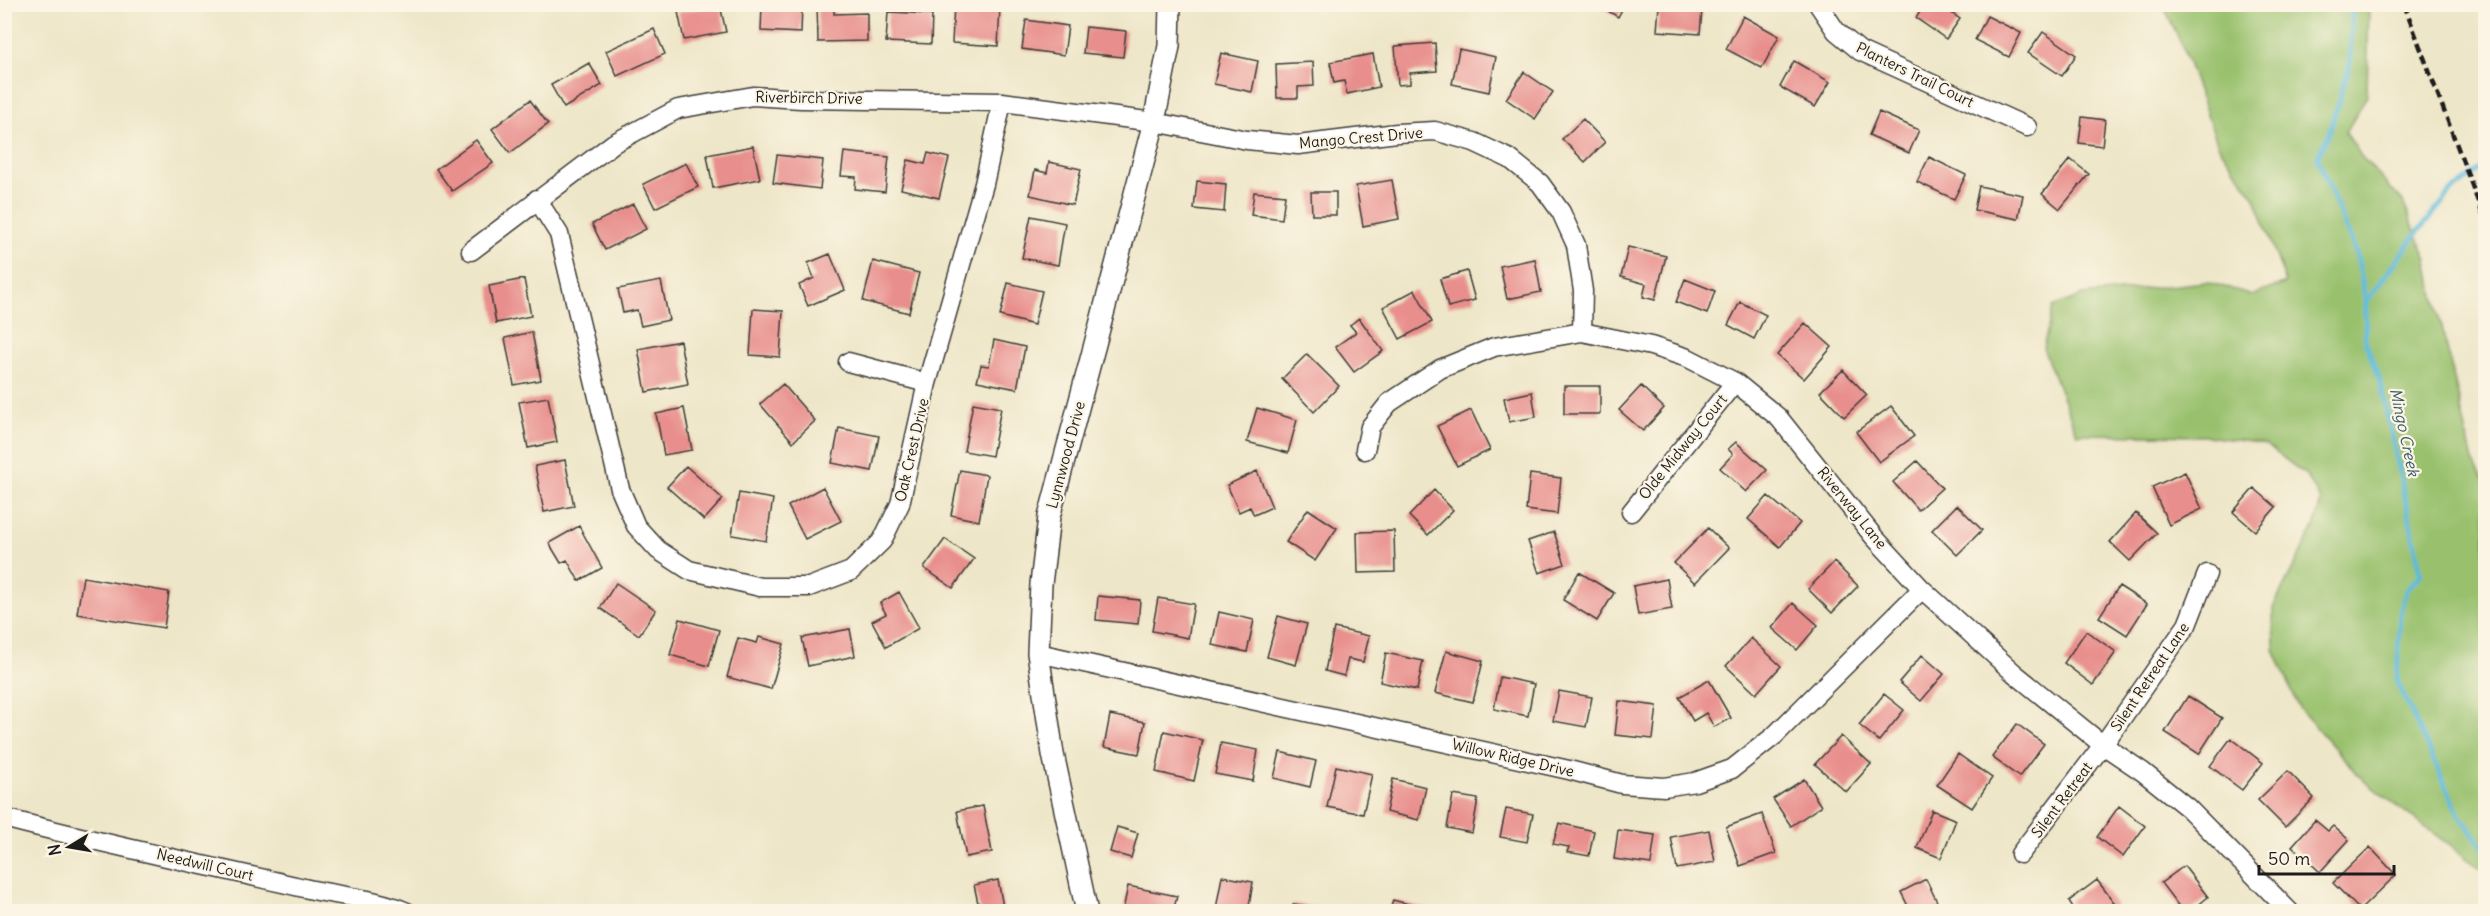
<svg xmlns="http://www.w3.org/2000/svg" width="2490" height="916" font-family="Delius,sans-serif">
<style>
.green{fill:#99c16d;stroke:#5a6e44;stroke-width:1.5}
.lines{fill:none;stroke-linecap:round;stroke-linejoin:round}
.stream{stroke:#5dbadb;stroke-width:5}
.building{fill:#e88e8c}
.minor-casing{stroke:#3c3a36;stroke-width:21}
.tertiary-casing{stroke:#3c3a36;stroke-width:24}
.minor{stroke:#fff;stroke-width:18}
.tertiary{stroke:#fff;stroke-width:21}
.rail{stroke:#1c1c1c;stroke-width:4.5;stroke-dasharray:9 4.5;stroke-linecap:butt}
.labels{text-anchor:middle;stroke-width:4.5;stroke-linejoin:round;paint-order:stroke}
.street-label{font-size:15px;fill:#1c1c1c;stroke:#fcf5e5}
.water-label{font-size:16px;font-style:italic;fill:#365b68;stroke:#fcf5e5}
</style>
<rect width="100%" height="100%" fill="#fcf5e5"/>
<filter id="ink" filterUnits="userSpaceOnUse"><feTurbulence type="fractalNoise" baseFrequency=".0167" numOctaves="2"/><feDisplacementMap in="SourceGraphic" scale="12" xChannelSelector="R" yChannelSelector="G"/><feConvolveMatrix kernelMatrix="1 2 1 2 8 2 1 2 1" color-interpolation-filters="sRGB"/></filter>
<filter id="wash" filterUnits="userSpaceOnUse"><feTurbulence type="fractalNoise" baseFrequency=".008" numOctaves="4" result="noise"/><feDisplacementMap in="SourceGraphic" scale="24" xChannelSelector="R" yChannelSelector="G"/><feGaussianBlur stdDeviation="1.35" result="paint"/><feColorMatrix in="noise" values="0 0 0 0 0 0 0 0 0 0 0 0 0 0 0 0 0 1.4 0 .05"/><feComposite in="paint" operator="in"/></filter>
<g filter="url(#wash)">
<rect width="100%" height="100%" fill="#eee6c8"/>
<!-- green -->
<path class="green" d="M2163 5H2369L2367 95 2346 133 2361 156 2403 202 2426 257 2473 461 2485 483V872L2364 781 2299 708 2274 649 2273 608 2314 527 2321 501 2307 476 2265 444 2207 436 2077 434 2043 348 2053 307 2083 295 2207 282 2253 295 2286 283 2255 198 2218 145 2180 41Z"/>
<g class="lines">
<!-- stream -->
<path class="stream" d="M2352 4 2350 64 2328 136 2317 157 2357 255 2366 302 2365 341 2381 385 2421 574 2406 590 2400 613 2397 681 2459 815 2486 851
M2366 302 2417 233 2452 191 2486 165"/>
</g>
<g id="blocks">
<!-- building -->
<path class="building" d="M426 4H455V6L428 11Z
M817 4H834V14L867 13V41L818 42Z
M1596 4H1625L1618 17Z
M1925 4H1938L1960 19 1946 39 1916 18Z
M715 5H720L726 32 684 40 678 12Z
M762 5H802L801 33 761 31Z
M954 5 1000 7 998 46 952 43Z
M1659 6 1702 10 1700 34 1657 31Z
M888 12 932 14 931 44 886 42Z
M1743 16 1779 36 1762 68 1726 49Z
M1987 16 2021 33 2009 57 1975 40Z
M1026 20 1068 26 1064 55 1022 49Z
M1086 27 1126 31 1123 57 1083 53Z
M654 29 665 54 617 76 606 51Z
M2043 32 2076 55 2062 76 2028 53Z
M1435 43 1437 71 1410 73V84L1398 85 1395 46Z
M1459 49 1496 57 1489 92 1452 84Z
M1221 53 1258 61 1252 92 1214 84Z
M1373 54 1379 87 1347 94 1344 81 1334 83 1330 62Z
M1794 61 1830 82 1815 107 1780 87Z
M1313 62 1314 86 1298 87V98H1277L1276 64Z
M589 63 602 85 564 108 551 85Z
M1524 72 1553 92 1535 119 1506 99Z
M530 100 548 124 510 153 492 129Z
M1879 112 1919 130 1909 153 1869 135Z
M2082 117 2105 120 2102 146 2079 143Z
M1583 119 1605 142 1585 162 1562 139Z
M476 140 493 163 452 191 436 169Z
M753 146 760 179 713 188 707 155Z
M844 152 889 157 885 192 855 189 856 177 841 176Z
M928 153 949 158 939 198 901 189 908 160 925 164Z
M777 155 823 160 820 189 773 183Z
M1929 157 1966 175 1954 199 1917 182Z
M2070 159 2089 174 2060 209 2042 194Z
M1049 162 1081 169 1073 205 1030 195 1035 170 1047 173Z
M686 163 698 187 655 208 643 184Z
M1392 180 1399 219 1363 226 1356 186Z
M1197 181 1226 184 1224 212 1194 209Z
M1979 186 2023 195 2018 219 1974 210Z
M1254 192 1285 195 1282 219 1251 215Z
M1311 192H1336V215H1312Z
M633 204 646 229 605 250 592 224Z
M1031 216 1065 223 1058 265 1022 258Z
M1628 247 1666 256 1655 300 1643 297 1646 284 1621 277Z
M830 254 845 290 808 306 799 285 814 278 808 263Z
M1535 259 1541 292 1507 299 1500 266Z
M873 261 919 273 909 313 863 301Z
M1467 271 1475 300 1448 307 1440 279Z
M524 279 531 316 496 323 489 286Z
M1685 279 1715 291 1707 314 1676 302Z
M661 281 669 320 641 326 637 310 623 313 618 289Z
M1008 283 1042 291 1034 325 1000 316Z
M1415 290 1432 322 1400 339 1383 307Z
M1740 302 1766 315 1754 339 1728 325Z
M753 309 783 311 780 357 750 355Z
M1359 318 1383 351 1354 372 1335 347 1356 332 1350 325Z
M1805 323 1832 347 1804 379 1777 355Z
M532 332 541 380 514 385 505 338Z
M994 340 1025 347 1017 389 977 381 981 365 989 366Z
M680 341 688 384 646 392 638 349Z
M1307 354 1339 386 1314 412 1282 379Z
M1843 370 1867 395 1844 417 1820 392Z
M783 384 815 421 793 442 760 404Z
M1564 386H1600V414H1564Z
M1641 386 1664 408 1643 431 1619 410Z
M1532 392 1536 417 1509 422 1504 398Z
M548 397 557 442 528 448 519 402Z
M973 403 1001 408 992 456 964 451Z
M1891 406 1914 436 1879 462 1856 432Z
M684 408 692 450 664 455 656 414Z
M1257 408 1297 420 1288 453 1247 442Z
M1471 410 1490 450 1457 466 1437 426Z
M839 428 879 436 872 471 832 463Z
M1736 442 1767 470 1746 492 1720 468 1733 454 1728 449Z
M565 460 574 506 544 512 535 466Z
M1917 461 1942 488 1918 510 1893 482Z
M686 466 723 499 704 520 667 487Z
M960 470 987 475 979 521 951 515Z
M1257 471 1272 507 1254 515 1250 507 1239 512 1227 485Z
M2185 472 2202 509 2169 525 2152 487Z
M1530 474 1561 478 1557 514 1526 510Z
M823 487 841 521 805 539 788 506Z
M2254 488 2276 507 2255 531 2233 512Z
M1434 490 1453 510 1428 535 1409 516Z
M739 493 773 499 766 541 732 535Z
M1768 496 1800 523 1780 547 1748 519Z
M1957 505 1982 530 1957 555 1932 530Z
M1308 509 1337 528 1315 561 1286 542Z
M2136 513 2157 533 2130 561 2110 542Z
M579 526 602 568 579 581 567 560 561 563 549 543Z
M1708 528 1729 548 1695 583 1674 563Z
M1394 531 1395 572 1358 573 1357 532Z
M1554 532 1565 564 1539 573 1528 541Z
M945 539 974 559 953 588 924 568Z
M1834 562 1858 586 1832 613 1808 589Z
M1579 572 1614 593 1597 621 1563 600Z
M83 577 169 592 164 628 77 614Z
M1667 579 1672 609 1638 615 1633 586Z
M616 583 656 610 639 635 600 608Z
M2119 586 2147 604 2127 635 2099 617Z
M899 592 919 628 886 647 872 621 886 614 880 603Z
M1098 596 1140 600 1138 624 1096 620Z
M1158 598 1194 604 1188 638 1152 631Z
M1793 603 1818 625 1797 650 1772 628Z
M1219 612 1254 620 1247 652 1212 645Z
M1278 616 1307 624 1296 665 1267 657Z
M680 619 719 630 709 666 670 655Z
M1334 628 1369 636 1363 662 1348 659 1344 676 1325 671Z
M850 629 855 656 808 666 802 638Z
M2086 631 2116 652 2093 685 2064 663Z
M759 637 784 644 771 689 727 677 738 638 757 643Z
M1751 638 1781 666 1756 694 1726 666Z
M1446 651 1483 661 1473 702 1435 693Z
M1386 653 1423 661 1417 690 1380 682Z
M1922 655 1944 674 1921 701 1899 682Z
M1500 677 1534 684 1528 716 1494 709Z
M1709 680 1731 718 1714 727 1706 713 1693 721 1679 697Z
M1559 691 1592 697 1586 727 1553 721Z
M1884 694 1904 710 1879 741 1859 725Z
M2188 696 2222 718 2199 754 2165 732Z
M1619 701 1657 706 1653 739 1615 735Z
M1110 715 1145 722 1139 754 1104 747Z
M2017 724 2044 744 2019 777 1992 757Z
M1164 731 1203 740 1194 781 1156 772Z
M1841 736 1871 764 1846 792 1815 764Z
M2231 738 2263 763 2242 790 2210 766Z
M1221 743 1258 750 1253 781 1215 774Z
M1280 752 1316 761 1310 787 1274 778Z
M1958 754 1992 778 1972 808 1937 785Z
M1336 766 1372 774 1363 814 1327 807Z
M2288 771 2314 798 2285 827 2258 800Z
M1393 779 1426 787 1419 820 1386 812Z
M1804 779 1821 806 1791 826 1773 799Z
M1453 795 1478 799 1472 833 1447 828Z
M983 806 992 852 966 857 957 811Z
M2119 806 2145 826 2123 857 2097 837Z
M1506 809 1533 814 1527 842 1500 837Z
M1932 810 1956 820 1941 858 1917 848Z
M1762 814 1776 853 1740 866 1726 827Z
M2315 820 2328 831 2333 826 2349 840 2320 872 2292 846Z
M1559 823 1594 831 1589 856 1567 852 1569 847 1553 844Z
M1117 827 1138 833 1131 858 1110 852Z
M1618 830 1655 835 1651 864 1614 859Z
M1709 830 1715 862 1677 869 1671 837Z
M2370 847 2396 875 2360 910 2333 883Z
M2184 866 2208 897 2190 912H2183L2161 883Z
M1222 876 1253 882 1248 912 1216 909Z
M1926 879 1942 912H1911L1901 892Z
M998 880 1004 912H980L974 885Z
M2097 880 2116 905 2108 912H2076L2069 901Z
M1128 886 1177 896 1173 912 1123 910Z
M1393 900 1436 911V912L1390 910Z
M1293 904 1341 910V912H1292Z"/>
</g>
</g>
<g filter="url(#ink)">
<use href="#blocks" fill-opacity="0" stroke="#3c3a36" stroke-width="1.5"/>
<g class="lines">
<defs>
<path id="minor" d="M1818 4 1836 31 1860 51 2027 127
M537 199 559 234 620 489 636 526 658 550 689 570 760 587H809L851 571 882 541 900 504 927 383 984 184 1002 102
M471 251 614 143 678 109 753 96 801 99 1002 102 1154 122 1247 140 1298 145 1397 133 1435 131 1474 142 1510 159 1540 183 1561 212 1576 245 1583 291 1582 332
M848 362 927 383
M1365 450 1370 427 1389 403 1440 369 1494 347 1582 332 1651 346 1688 358 1735 382 1779 418 1874 537 1922 589 2014 673 2103 745 2143 772 2188 808 2290 912
M1631 512 1735 382
M1038 653 1569 770 1622 784 1664 787 1695 782 1732 769 1774 736 1922 589
M4 818C103 844 204 865 304 888 337 896 376 898 407 912
M2020 854 2103 745 2187 625 2207 574"/>
<path id="tertiary" d="M1087 912 1053 754 1038 653 1041 584 1049 517 1154 122 1169 46 1170 4"/>
</defs>
<!-- minor casing -->
<use href="#minor" class="minor-casing"/>
<!-- tertiary casing -->
<use href="#tertiary" class="tertiary-casing"/>
<!-- minor -->
<use href="#minor" class="minor"/>
<!-- tertiary -->
<use href="#tertiary" class="tertiary"/>
<!-- rail -->
<path class="rail" d="M2404 4 2486 223"/>
</g>
</g>
<g class="labels">
<!-- street labels -->
<g class="street-label">
<text transform="translate(1915 75) rotate(26)" y="5">Planters Trail Court</text>
<text transform="translate(809 98) rotate(1)" y="5">Riverbirch Drive</text>
<text transform="translate(1361 138) rotate(-5)" y="5">Mango Crest Drive</text>
<text transform="translate(1683 447) rotate(-51)" y="5">Olde Midway Court</text>
<text transform="translate(912 450) rotate(-77)" y="5">Oak Crest Drive</text>
<text transform="translate(1066 455) rotate(-75)" y="5">Lynnwood Drive</text>
<text transform="translate(1852 508) rotate(51)" y="5">Riverway Lane</text>
<text transform="translate(2150 677) rotate(-56)" y="5">Silent Retreat Lane</text>
<text transform="translate(1513 758) rotate(13)" y="5">Willow Ridge Drive</text>
<text transform="translate(2062 800) rotate(-53)" y="5">Silent Retreat</text>
<text transform="translate(205 865) rotate(13)" y="5">Needwill Court</text>
</g>
<!-- water labels -->
<g class="water-label">
<text transform="translate(2405 432) rotate(78)" y="6">Mingo Creek</text>
</g>
</g>
<!-- margin -->
<rect width="2490" height="916" fill="none" stroke="#fcf5e5" stroke-width="24"/>
<!-- north arrow -->
<g transform="translate(69 847) rotate(259)" stroke="#fcf5e5" stroke-width="4.5" paint-order="stroke">
<path d="M0-4.5L10 22L0 15L-10 22Z" fill="#1c1c1c"/>
<text y="-9" font-size="16" font-weight="bold" text-anchor="middle" fill="#1c1c1c">N</text>
</g>
<!-- scale -->
<path d="M2259 865v9h135v-9" fill="none" stroke="#1c1c1c" stroke-width="3"/>
<text x="2268" y="865" font-size="18" fill="#1c1c1c" stroke="#fcf5e5" stroke-width="4.5" paint-order="stroke">50 m</text>
</svg>
